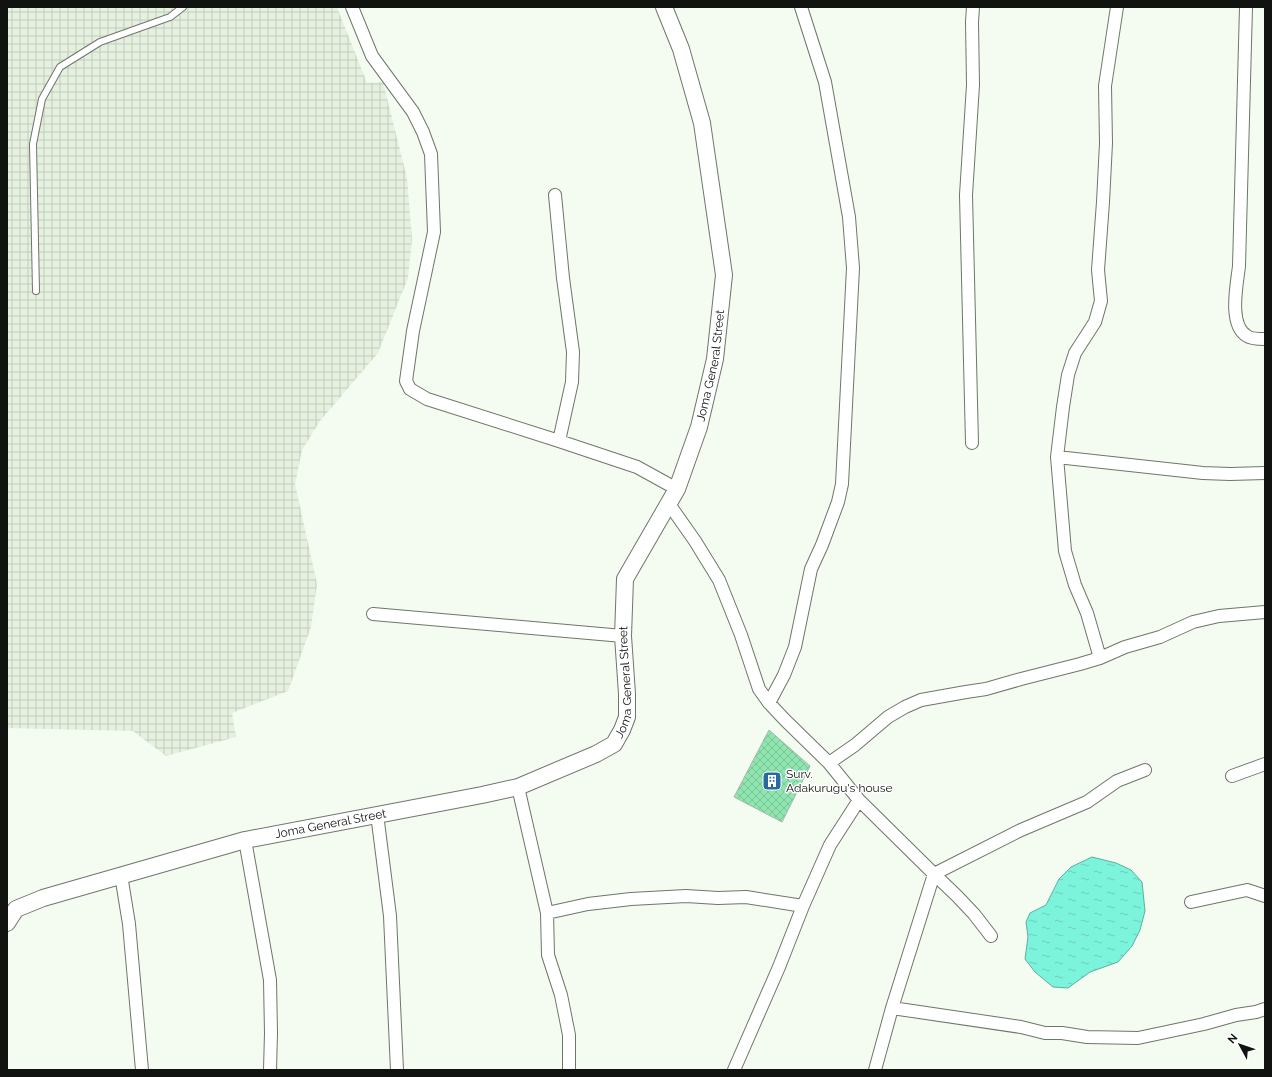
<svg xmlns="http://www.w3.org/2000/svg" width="1272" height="1077" font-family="Raleway,sans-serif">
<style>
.industrial{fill:url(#industrial-grid)}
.water{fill:url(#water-ripples);stroke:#5cb09e}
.building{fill:url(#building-cross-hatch);stroke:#abb5ae}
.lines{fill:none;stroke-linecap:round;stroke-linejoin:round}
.lane-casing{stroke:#70756c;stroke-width:8}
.street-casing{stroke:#70756c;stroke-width:14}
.secondary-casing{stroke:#70756c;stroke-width:18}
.lane{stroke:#fff;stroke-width:6}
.street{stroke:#fff;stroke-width:12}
.secondary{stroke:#fff;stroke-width:16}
.labels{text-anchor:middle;stroke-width:3;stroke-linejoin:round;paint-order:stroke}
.street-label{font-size:12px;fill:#111310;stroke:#fff}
.poi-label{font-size:12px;fill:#111310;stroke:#fff;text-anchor:start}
</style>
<defs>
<pattern id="industrial-grid" width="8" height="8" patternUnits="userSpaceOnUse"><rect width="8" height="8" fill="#e5f0df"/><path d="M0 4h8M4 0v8" fill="none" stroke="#c3cdbe"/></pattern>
<pattern id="water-ripples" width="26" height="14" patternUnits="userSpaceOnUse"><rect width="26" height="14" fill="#7cf3db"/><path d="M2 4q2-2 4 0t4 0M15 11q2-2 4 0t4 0" fill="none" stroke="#6acfbb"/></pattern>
<pattern id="building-cross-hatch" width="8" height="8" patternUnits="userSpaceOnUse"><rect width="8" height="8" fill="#8fe5af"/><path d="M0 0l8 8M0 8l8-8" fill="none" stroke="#7ac496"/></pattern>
</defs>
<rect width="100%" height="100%" fill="#f4fbf0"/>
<!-- industrial -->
<path class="industrial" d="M7 7H337L367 83 383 82 407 178 412 239 408 278 378 353 320 421 302 450 295 484 317 584 311 627 288 691 232 713 236 737 166 756 133 731 7 728Z"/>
<!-- water -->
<path class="water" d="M1092 857 1116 863 1131 870 1142 882 1145 911 1140 930 1132 946 1118 962 1090 972 1068 988 1053 987 1035 972 1025 959 1028 937 1026 922 1030 913 1046 905 1059 879 1071 867Z"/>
<!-- building -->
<path class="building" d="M769 730 810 766 782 822 734 797Z"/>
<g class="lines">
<defs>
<path id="lane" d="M36 291 33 144 42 99 60 67 100 42 170 17 183 7"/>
<path id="street" d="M352 7 372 56 413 112 423 132 431 154 434 232 413 331 406 381 410 389 427 399 559 441 637 467 677 489
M1246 7 1239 266C1237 284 1228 325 1247 336 1251 339 1260 339 1265 339
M555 195 563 278 573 352 572 382 559 441
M972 443 966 195 973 85 972 22 973 7
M1057 457 1203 473 1230 474 1265 473
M669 504 695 541 719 580 741 635 759 689 769 703 785 720 829 763 859 800 830 845 803 906 779 967 734 1070
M373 614 623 636
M1100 658 1087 613 1075 585 1065 551 1057 457 1063 407 1068 375 1075 353 1095 322 1101 301 1098 270 1103 202 1106 143 1105 86 1117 7
M769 703 784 675 795 647 811 569 822 545 838 502 842 484 853 268 849 217 825 82 801 7
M829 763 855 745 888 717 905 707 921 700 966 692 986 689 1021 679 1080 664 1100 658 1125 647 1160 637 1193 622 1219 616 1265 612
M1232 776 1265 764
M518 787 547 913 548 955 561 995 569 1035V1070
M859 800 934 874 957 896 974 914 991 936
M377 814 390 916 397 1070
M245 840 270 980 271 1033 270 1070
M121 875 129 924 142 1070
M1191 902 1247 890 1265 896
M547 913 588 904 631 899 686 896 718 898 746 897 803 906
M892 1008 1021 1027 1045 1033H1062L1087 1037 1138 1038 1204 1024 1236 1015 1256 1012 1265 1009
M875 1070 892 1008 934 874 1021 830 1087 802 1117 781 1145 770"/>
<g id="secondary">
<path id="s1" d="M7 923 16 909 43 898 245 840 482 795 518 787 596 754 614 744 622 730 627 717V694L623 636 625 579 677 489 699 427 715 359 724 275 702 123 681 49 664 7"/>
</g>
</defs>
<!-- lane casing -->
<use href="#lane" class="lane-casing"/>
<!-- street casing -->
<use href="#street" class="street-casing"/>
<!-- secondary casing -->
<use href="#secondary" class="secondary-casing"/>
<!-- lane -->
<use href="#lane" class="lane"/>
<!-- street -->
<use href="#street" class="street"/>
<!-- secondary -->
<use href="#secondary" class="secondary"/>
</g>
<!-- icons -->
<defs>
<symbol id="building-square" viewBox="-11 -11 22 22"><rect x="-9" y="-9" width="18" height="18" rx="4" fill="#29699f" stroke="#fff"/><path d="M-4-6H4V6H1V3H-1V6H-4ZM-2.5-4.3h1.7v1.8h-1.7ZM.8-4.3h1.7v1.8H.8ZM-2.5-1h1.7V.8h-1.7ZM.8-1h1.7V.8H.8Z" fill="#fff"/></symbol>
</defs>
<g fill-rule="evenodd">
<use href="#building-square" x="761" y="770" width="22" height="22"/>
</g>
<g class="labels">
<!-- street labels -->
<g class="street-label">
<text dy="4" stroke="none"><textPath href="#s1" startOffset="1040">Joma General Street</textPath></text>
<text dy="4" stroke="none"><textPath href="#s1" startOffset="704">Joma General Street</textPath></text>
<text dy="4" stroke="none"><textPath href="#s1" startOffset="343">Joma General Street</textPath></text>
</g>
<!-- poi labels -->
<g class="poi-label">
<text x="786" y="778">Surv.<tspan x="786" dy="14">Adakurugu's house</tspan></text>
</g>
</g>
<!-- border -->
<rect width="1272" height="1077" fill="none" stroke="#111310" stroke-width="16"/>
<!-- north arrow -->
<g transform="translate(1240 1045) rotate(310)" stroke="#ffffff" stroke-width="3" paint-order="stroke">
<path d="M0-3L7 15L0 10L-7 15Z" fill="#111310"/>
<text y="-6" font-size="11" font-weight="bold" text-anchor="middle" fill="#111310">N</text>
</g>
</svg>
